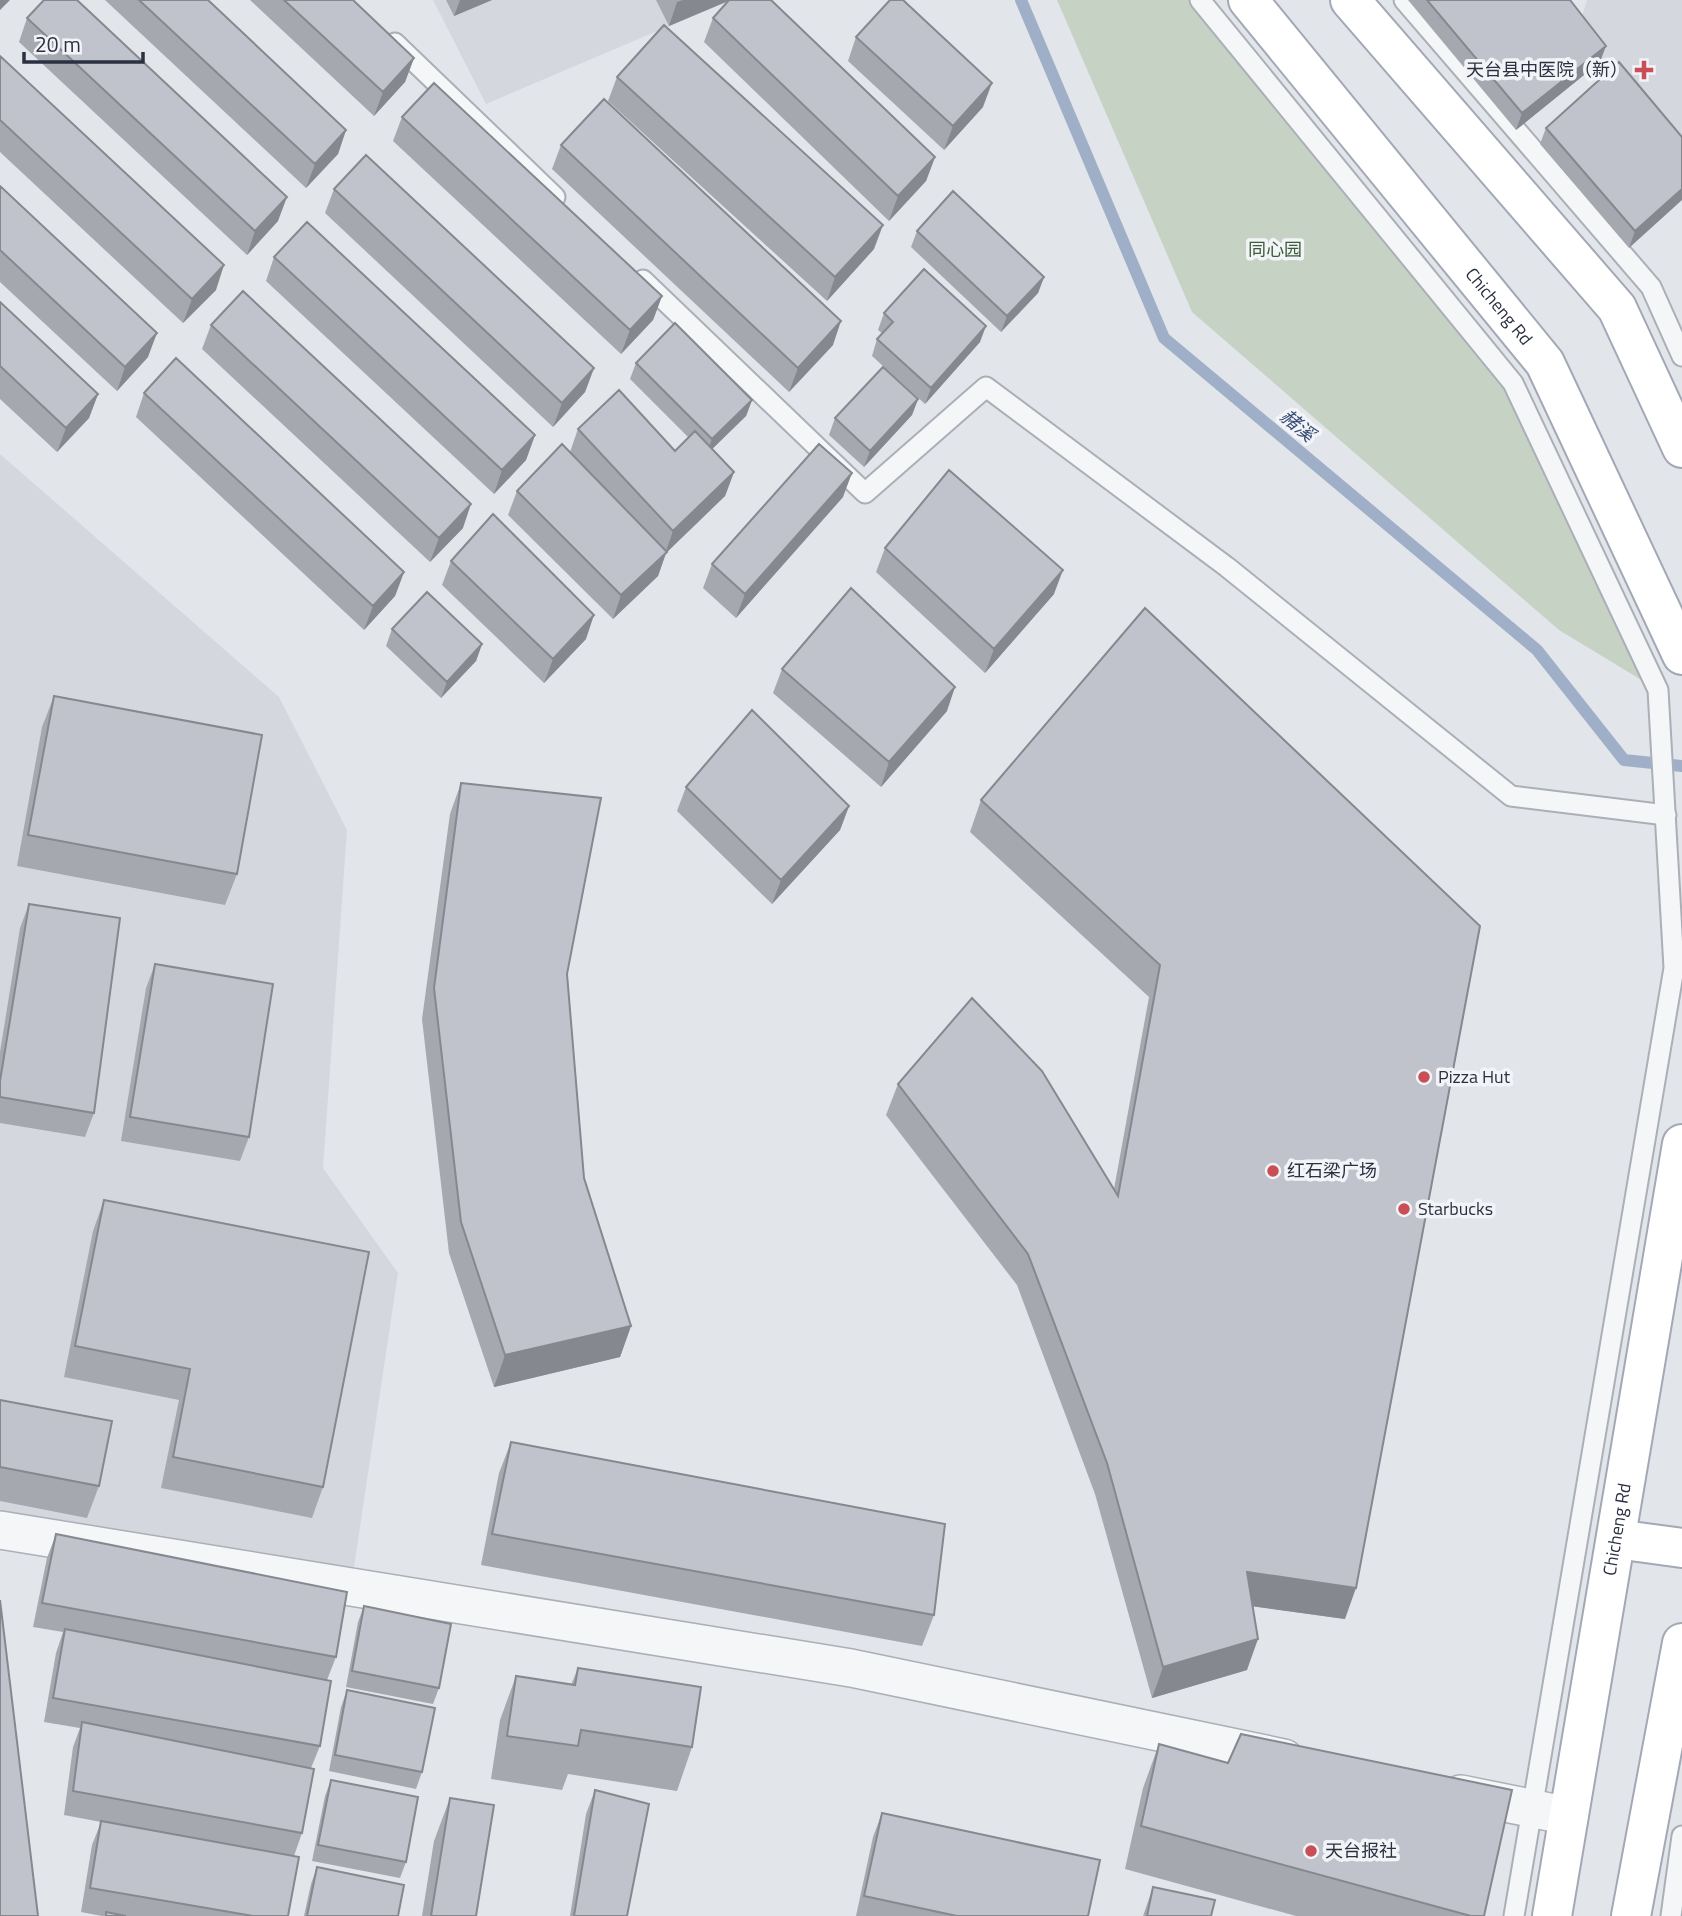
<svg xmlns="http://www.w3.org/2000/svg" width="1682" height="1916" font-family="'Titillium Web','Noto Sans SC',sans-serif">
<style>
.built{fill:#d5d7df}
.green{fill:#c6d3c4}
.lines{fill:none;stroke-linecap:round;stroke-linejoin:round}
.stream{stroke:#a0afc8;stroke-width:12}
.service-casing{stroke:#abafb7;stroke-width:23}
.minor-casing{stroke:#abafb7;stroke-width:40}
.primary-casing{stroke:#a2a8b5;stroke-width:42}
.service{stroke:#f5f6f8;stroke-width:19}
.minor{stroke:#f5f6f8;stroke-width:37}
.primary{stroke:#fff;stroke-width:38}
.wall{fill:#a5a8af}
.shaded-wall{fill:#86888f}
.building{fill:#c0c3cc;stroke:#86888f;stroke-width:2}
.poi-dot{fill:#c74f55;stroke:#f2f4f7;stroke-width:2.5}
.labels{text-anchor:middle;stroke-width:7;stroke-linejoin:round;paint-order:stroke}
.poi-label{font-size:18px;fill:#2b3141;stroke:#f2f4f7;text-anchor:start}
.park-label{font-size:18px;fill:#3c5c39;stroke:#f2f4f7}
.street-label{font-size:18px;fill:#2b3141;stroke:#f2f4f7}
.water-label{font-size:19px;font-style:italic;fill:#374c73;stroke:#f2f4f7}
</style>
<rect width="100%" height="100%" fill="#e2e5ea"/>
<!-- built -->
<path class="built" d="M433 0H730L486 104Z
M1587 0H1682V153L1577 33Z
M0 454 279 697 347 830 323 1168 398 1273 351 1587 0 1524Z"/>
<!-- green -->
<path class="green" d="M1057 0H1200L1513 383 1658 690 1559 630 1192 312Z"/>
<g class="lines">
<!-- stream -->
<path class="stream" d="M1021 0 1164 338 1537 650 1624 760 1682 766"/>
<defs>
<path id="service" d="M1200 0 1513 383 1658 690 1674 968 1514 1916
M1404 0 1651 287 1682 356
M395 43 555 197
M643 280 865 493 986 387 1227 567 1511 796 1666 815
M1671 1916 1682 1836"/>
<path id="minor" d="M0 1530 851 1668 1284 1758
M1461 1794 1569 1816"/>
<g id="primary">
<path id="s1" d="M1248 0 1545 363 1682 655"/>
<path d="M1350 0 1617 308 1682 448"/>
<path d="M1616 1539 1682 1548"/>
<path id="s2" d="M1552 1916 1682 1144"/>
<path d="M1631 1916 1682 1643"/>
</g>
</defs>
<!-- service casing -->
<use href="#service" class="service-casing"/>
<!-- minor casing -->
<use href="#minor" class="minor-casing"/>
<!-- primary casing -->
<use href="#primary" class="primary-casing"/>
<!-- service -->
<use href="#service" class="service"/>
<!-- minor -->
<use href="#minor" class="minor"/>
<!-- primary -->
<use href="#primary" class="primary"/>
</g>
<!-- wall -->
<path class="wall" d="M105 0H208L346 130 338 154 306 188Z
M250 0H353L414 58 405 82 374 116Z
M446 0H492L454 16Z
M656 0H771L935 157 926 181 889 221 704 42 713 18 729 1 669 26Z
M1408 0H1570L1600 62 1516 130Z
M27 18 278 221 247 255 19 42Z
M856 37 983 107 944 150 848 61Z
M0 56 216 290 183 323 0 152Z
M617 77 874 249 827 301 608 101Z
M402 117 662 296 653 320 621 354 393 141Z
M1546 128 1682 137 1629 248 1540 144Z
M561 145 833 345 789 392 552 169Z
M0 186 148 357 117 391 0 282Z
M334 189 594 368 585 392 553 427 325 213Z
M917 231 1044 277 1038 293 1001 332 911 247Z
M274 257 535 435 526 460 494 494 266 281Z
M0 302 98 394 89 418 57 452 0 399Z
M884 313 980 342 925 404 872 356 877 339 883 334 878 330Z
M211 325 463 528 430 562 202 349Z
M636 363 752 400 746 416 712 449 734 472 725 496 666 553 658 576 613 619 508 515 517 491 570 452 578 429 675 451 689 438 630 379Z
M144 393 404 572 395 596 364 630 136 417Z
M918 399 912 415 864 467 829 435 835 418Z
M843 497 736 618 703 588 712 564Z
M885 548 1054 594 985 673 876 572Z
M451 561 586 639 544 683 442 585Z
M1145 608 1345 1619 1253 1606 1247 1670 1152 1698 1095 1494 1017 1285 886 1115 898 1084 1114 1189 1149 997 970 832 981 800Z
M392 629 482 644 476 661 441 698 386 646Z
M782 669 947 711 881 787 773 693Z
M54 696 237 874 225 905 17 866 42 727Z
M461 783 567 974 584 1178 631 1326 620 1357 494 1387 449 1253 422 1019 450 814Z
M686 787 849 806 840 830 772 904 677 811Z
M29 904 94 1113 85 1137 0 1123V1052L20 928Z
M155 964 249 1137 240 1161 121 1141 146 988Z
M104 1200 323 1487 312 1518 161 1488 179 1400 64 1377 93 1231Z
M0 1400 99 1486 87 1518 0 1501Z
M511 1442 934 1615 922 1646 481 1565 499 1473Z
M56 1534 336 1657 327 1680 320 1746 311 1768 302 1833 294 1856 288 1916H102L81 1912 92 1845 101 1822 64 1815 73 1747 80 1728 44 1722 56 1653 63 1632 33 1627 47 1558Z
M364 1606 439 1688 433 1704 346 1687 358 1622Z
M578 1668 692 1747 677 1791 568 1774 562 1790 491 1779 500 1720 516 1676 571 1685Z
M347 1690 422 1772 416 1789 329 1771 341 1707Z
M1159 1744 1484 1916H1296L1125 1869 1143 1788Z
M331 1780 406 1862 400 1878 312 1861 325 1796Z
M595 1790 627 1916H570L586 1814Z
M450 1798 476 1916H422L434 1841Z
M882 1813 1088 1916H856L873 1837Z
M317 1867 398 1916H304L311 1884Z
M1153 1887 1211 1916H1143Z"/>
<!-- shaded-wall -->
<path class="shaded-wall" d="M0 0H10L0 10Z
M460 0H492L454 16Z
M683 0H730L669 26 677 2Z
M1606 46 1600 62 1516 130 1522 113Z
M414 58 405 82 374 116 383 92Z
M992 83 983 107 944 150 953 126Z
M346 130 338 154 306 188 315 164Z
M935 157 926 181 889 221 898 196Z
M1682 189V200L1629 248 1635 231Z
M287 197 278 221 247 255 255 231Z
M883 225 874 249 827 301 835 277Z
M224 265 216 290 183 323 192 299Z
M1044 277 1038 293 1001 332 1007 316Z
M662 296 653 320 621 354 630 330Z
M841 321 833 345 789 392 798 368Z
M986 326 980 342 925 404 931 388Z
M157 333 148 357 117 391 125 367Z
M594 368 585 392 553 427 562 403Z
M98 394 89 418 57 452 66 428Z
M918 399 912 415 864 467 870 451Z
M752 400 746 416 706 455 712 439Z
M535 435 526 460 494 494 502 470Z
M734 472 725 496 666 553 658 576 613 619 621 595 665 554 673 531Z
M852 473 843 497 736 618 745 594Z
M471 504 463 528 430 562 439 538Z
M1063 570 1054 594 985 673 994 649Z
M404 572 395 596 364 630 373 606Z
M594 615 586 639 544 683 553 659Z
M482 644 476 661 441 698 447 682Z
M955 687 947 711 881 787 889 762Z
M849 806 840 830 772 904 781 880Z
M631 1326 620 1357 494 1387 505 1355Z
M1247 1572 1356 1588 1345 1619 1236 1604Z
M1258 1639 1247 1670 1152 1698 1163 1667Z"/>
<!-- building -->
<path class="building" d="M44 0H77L287 197 255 231 27 18Z
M139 0H208L346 130 315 164Z
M284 0H353L414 58 383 92Z
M729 0H771L935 157 898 196 713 18Z
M890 0H903L992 83 953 126 856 37Z
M1427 0H1570L1606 46 1522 113Z
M664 25 883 225 835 277 617 77Z
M0 56 224 265 192 299 0 120Z
M1619 62 1682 137V189L1635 231 1546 128Z
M434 83 662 296 630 330 402 117Z
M604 99 841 321 798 368 561 145Z
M366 155 594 368 562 403 334 189Z
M0 186 157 333 125 367 0 250Z
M953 191 1044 277 1007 316 917 231Z
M307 222 535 435 502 470 274 257Z
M924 269 986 326 931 388 877 339 893 322 884 313Z
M243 291 471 504 439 538 211 325Z
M0 302 98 394 66 428 0 366Z
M675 323 752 400 712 439 636 363Z
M176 358 404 572 373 606 144 393Z
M883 367 918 399 870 451 835 418Z
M619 390 675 451 695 431 734 472 673 531 578 429Z
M562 444 667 552 621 595 517 491Z
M819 444 852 473 745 594 712 564Z
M949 470 1063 570 994 649 885 548Z
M493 514 594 615 553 659 451 561Z
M851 588 955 687 889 762 782 669Z
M427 592 482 644 447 682 392 629Z
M1145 608 1480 926 1356 1588 1247 1572 1258 1639 1163 1667 1107 1463 1028 1254 898 1084 972 998 1042 1071 1118 1196 1160 965 981 800Z
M54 696 262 735 237 874 28 835Z
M752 710 849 806 781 880 686 787Z
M461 783 601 798 567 974 584 1178 631 1326 505 1355 461 1222 434 988Z
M29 904 120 918 94 1113 0 1097V1081Z
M155 964 273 984 249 1137 130 1117Z
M104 1200 369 1252 323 1487 173 1457 190 1369 75 1346Z
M0 1400 112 1421 99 1486 0 1467Z
M511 1442 945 1524 934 1615 492 1534Z
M56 1534 347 1592 336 1657 42 1603Z
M0 1600 38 1916H0Z
M364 1606 451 1624 439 1688 352 1671Z
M65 1629 331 1681 320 1746 53 1698Z
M578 1668 701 1687 692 1747 581 1730 578 1746 507 1736 516 1676 575 1685Z
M347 1690 435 1708 422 1772 335 1755Z
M82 1722 314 1769 302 1833 73 1791Z
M1241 1734 1512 1790 1484 1916H1471L1141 1826 1159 1744 1228 1763Z
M331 1780 418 1797 406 1862 318 1845Z
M595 1790 649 1804 627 1916H574Z
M450 1798 494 1805 476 1916H431Z
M882 1813 1100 1860 1088 1916H957L864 1896Z
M101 1821 299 1857 288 1916H253L90 1888Z
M317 1867 404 1885 398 1916H307Z
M1153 1887 1215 1900 1211 1916H1147Z
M106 1912 126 1916H106Z"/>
<!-- markers -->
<g class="poi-dot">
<path d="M1640.5 59.5h7v7h7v7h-7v7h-7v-7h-7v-7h7z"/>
<circle cx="1424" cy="1077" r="7"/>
<circle cx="1273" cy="1171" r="7"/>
<circle cx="1404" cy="1209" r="7"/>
<circle cx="1311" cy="1851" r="7"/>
</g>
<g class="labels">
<!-- poi labels -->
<g class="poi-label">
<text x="1628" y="76" text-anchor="end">天台县中医院（新）</text>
<text x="1438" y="1083">Pizza Hut</text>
<text x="1287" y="1177">红石梁广场</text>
<text x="1418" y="1215">Starbucks</text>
<text x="1325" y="1857">天台报社</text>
</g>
<!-- park labels -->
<g class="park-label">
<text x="1275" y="256">同心园</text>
</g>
<!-- street labels -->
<g class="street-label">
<text dy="6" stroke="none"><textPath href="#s1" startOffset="396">Chicheng Rd</textPath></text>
<text dy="6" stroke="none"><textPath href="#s2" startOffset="392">Chicheng Rd</textPath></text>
</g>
<!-- water labels -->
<g class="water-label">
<text transform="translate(1298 425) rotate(40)" y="7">赭溪</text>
</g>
</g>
<!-- scale -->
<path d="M24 52v10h119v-10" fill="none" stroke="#2b3141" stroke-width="3.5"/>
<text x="35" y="52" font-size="21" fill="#2b3141" stroke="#f2f4f7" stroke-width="5" paint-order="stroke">20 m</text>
</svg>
